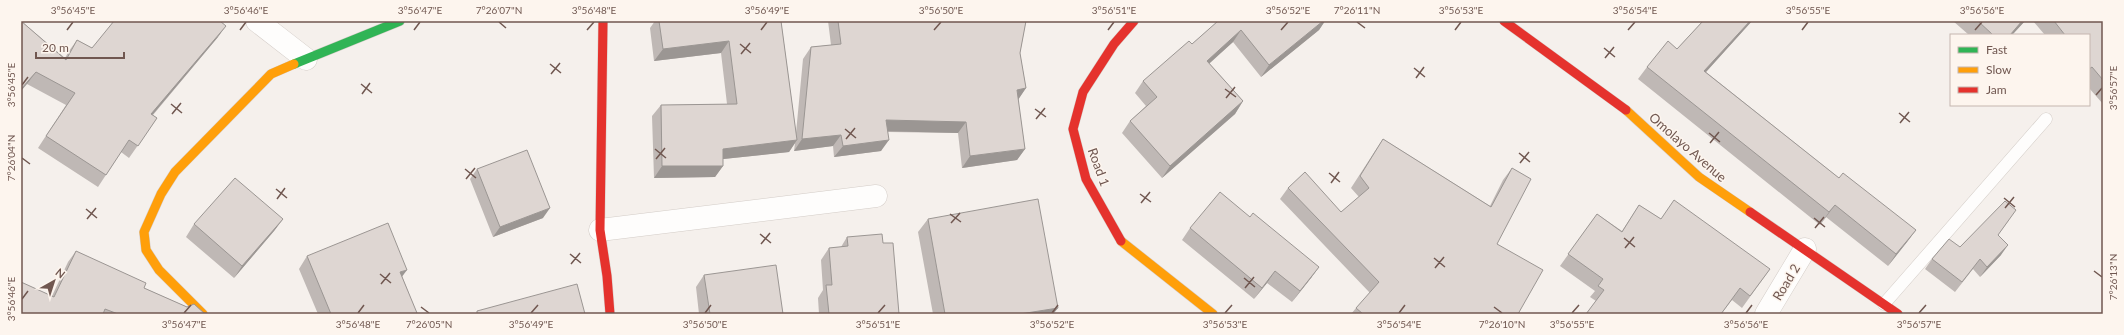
<svg xmlns="http://www.w3.org/2000/svg" width="2124" height="335" font-family="Lato,sans-serif">
<style>
.lines{fill:none;stroke-linecap:round;stroke-linejoin:round}
.lane-casing{stroke:#d3ccc7;stroke-width:13}
.street-casing{stroke:#d3ccc7;stroke-width:23}
.fast-casing{stroke:#d5ccc8;stroke-width:10}
.slow-casing{stroke:#d5ccc8;stroke-width:10}
.jam-casing{stroke:#d5ccc8;stroke-width:10}
.lane{stroke:#fefdfc;stroke-width:12}
.street{stroke:#fefdfc;stroke-width:22}
.fast{stroke:#30b455;stroke-width:9}
.slow{stroke:#ff9f0a;stroke-width:9}
.jam{stroke:#e5322d;stroke-width:9}
.wall{fill:#bfb8b5}
.shaded-wall{fill:#9b9693}
.building{fill:#ded6d2;stroke:#9b9693}
.ticks{fill:none;stroke:#705750;stroke-width:1.5}
.labels{text-anchor:middle;stroke-width:3;stroke-linejoin:round;paint-order:stroke}
.street-label{font-size:13px;fill:#705750;stroke:#fdf5ee}
.neatline{fill:none;stroke:#705750;stroke-width:1.5}
.ticks-label{font-size:10px;text-anchor:middle;fill:#705750}
</style>
<rect width="100%" height="100%" fill="#f5f0ec"/>
<g class="lines">
<defs>
<path id="lane" d="M1884 304 2046 119"/>
<path id="street" d="M257 21 306 59
M600 230 876 196
M1766 314 1805 249"/>
<path id="fast" d="M294 64 400 21"/>
<path id="slow" d="M1626 110 1699 177 1750 212
M1121 241 1213 314
M203 314 159 270 146 250 144 232 161 194 175 172 271 74 294 64"/>
<path id="jam" d="M603 21 600 230 607 276 610 314
M1504 21 1626 110
M1750 212 1898 314
M1121 241 1086 179 1073 129 1083 92 1114 44 1134 21"/>
</defs>
<!-- lane casing -->
<use href="#lane" class="lane-casing"/>
<!-- street casing -->
<use href="#street" class="street-casing"/>
<!-- fast casing -->
<use href="#fast" class="fast-casing"/>
<!-- slow casing -->
<use href="#slow" class="slow-casing"/>
<!-- jam casing -->
<use href="#jam" class="jam-casing"/>
<!-- lane -->
<use href="#lane" class="lane"/>
<!-- street -->
<use href="#street" class="street"/>
<!-- fast -->
<use href="#fast" class="fast"/>
<!-- slow -->
<use href="#slow" class="slow"/>
<!-- jam -->
<use href="#jam" class="jam"/>
</g>
<!-- wall -->
<path class="wall" d="M21 21 65 58 69 51 77 40 92 48 218 37 153 115 157 118 129 158 121 152 98 187 38 148 66 105 27 84Z
M655 21H781L796 133 803 59 811 47 831 45 828 21H1026L1020 53 1026 88 1018 99 1025 149 1017 160 962 168 958 133 888 132 881 151 834 157 833 146 794 151 795 143 789 152 723 159V166L715 177 654 178 652 116 661 105 727 104 721 53 654 61 650 28Z
M1216 21H1325L1319 30 1261 77 1233 42 1209 63 1243 101 1235 114 1162 178 1122 133 1130 121 1146 106 1135 93 1143 81 1192 44 1217 22Z
M1703 21H1752L1706 72 1839 178 1916 230 1907 242 1888 266 1826 217 1820 225 1638 79 1647 67 1677 49Z
M1953 21H2025L2012 35H1969Z
M2033 21H2103V104L2089 88V35H2045Z
M1383 139 1490 206 1503 180 1512 168 1497 244 1518 314H1351L1356 308 1370 293 1280 199 1288 188 1341 212 1359 197 1351 188 1375 151Z
M477 169 543 218 493 237 470 179Z
M1639 205 1661 219 1770 269 1742 308 1732 300 1721 314H1586L1596 301 1590 297 1595 291 1560 266 1597 214 1622 231Z
M1250 217 1319 267 1311 278 1292 302 1267 283 1254 299 1182 240 1190 228Z
M283 219 274 231 234 278 186 237 194 224Z
M928 219 1058 308 1053 314H933L918 232Z
M2009 220 1998 235 2001 255 1980 277 1973 269 1955 292 1925 269 1932 259 1960 247Z
M847 237 883 243 899 314H819L818 298 823 290 821 260 829 248 841 247Z
M76 251 144 288 187 307 202 312 205 314H21L52 296 68 262Z
M307 256 402 276 417 314H318L299 269Z
M704 275 783 314H699L696 287Z"/>
<!-- shaded-wall -->
<path class="shaded-wall" d="M1323 21H1325L1319 30 1261 77 1269 65Z
M1750 21H1752L1696 83 1704 71Z
M2022 21H2025L2012 35H2010Z
M226 26 218 37 143 126 151 114Z
M1241 30 1233 42 1199 73 1207 61Z
M729 41 721 53 654 61 663 49Z
M36 72 27 84 21 91V89Z
M1026 88 1018 100 1017 90Z
M1243 101 1235 114 1162 178 1170 166Z
M886 120 966 122 958 133 878 131Z
M841 135 833 146 794 151 802 139Z
M797 140 789 152 714 160 723 149Z
M889 140 881 151 834 157 843 146Z
M1025 149 1017 160 962 168 970 156Z
M662 166H723L715 177 654 178Z
M1835 205 1820 225 1829 212Z
M550 208 543 218 493 237 500 227Z
M283 219 274 231 234 278 242 266Z
M1916 230 1907 242 1888 266 1896 254Z
M2008 245 2001 255 1980 277 1987 267Z
M1319 267 1311 278 1292 302 1300 291Z
M407 270 398 282 400 272Z
M1275 271 1267 283 1254 299 1262 288Z
M1058 308 1053 314H1020Z"/>
<!-- building -->
<path class="building" d="M21 21 66 60 77 40 92 48 114 21H220L226 26 151 114 157 118 138 146 129 140 106 175 46 136 75 93 36 72 21 89Z
M659 21H781L797 140 723 149V166H662L661 105 737 104 729 41 663 49Z
M838 21H1026L1020 53 1026 88 1017 90 1025 149 970 156 966 122 886 120 889 140 843 146 841 135 802 139 811 47 841 44Z
M1218 21H1323L1269 65 1241 30 1207 61 1243 101 1170 166 1130 121 1157 97 1143 81 1189 41 1192 44Z
M1703 21H1750L1704 71 1839 178 1843 173 1916 230 1896 254 1835 205 1829 212 1647 67 1668 41 1677 49Z
M1978 21H2022L2010 35H1993Z
M2054 21H2103V80L2092 67 2089 69V35H2065Z
M1383 139 1491 207 1512 168 1531 179 1497 244 1543 270 1518 314H1363L1356 308 1379 282 1288 188 1305 172 1341 212 1369 188 1360 176Z
M527 150 550 208 500 227 477 169Z
M235 178 283 219 242 266 194 224Z
M1220 192 1250 217 1253 213 1319 267 1300 291 1275 271 1262 288 1190 228Z
M1038 199 1058 308 1020 314H945L928 219Z
M1674 200 1770 269 1750 296 1740 288 1721 314H1586L1604 290 1598 286 1603 279 1568 254 1597 214 1622 232 1639 205 1661 219Z
M2005 201 2016 210 1998 235 2008 245 1987 267 1980 259 1962 282 1932 259 1949 239 1960 247Z
M388 223 407 270 400 272 417 313 415 314H331L307 256Z
M882 234 883 243H893L899 314H829L826 285H832L829 248 848 246 847 237Z
M76 251 146 283 144 288 187 307 194 304 205 314H118L105 309 103 314H21V282L54 297Z
M776 265 783 314H710L704 275Z
M577 284 585 314H477V311Z"/>
<!-- ticks -->
<path class="ticks" d="M499 22 506 28M1357 22 1365 28M67 30 73 22M240 30 246 22M414 30 420 22M587 30 594 22M761 30 767 22M934 30 941 22M1108 30 1114 22M1281 30 1288 22M1455 30 1461 22M1628 30 1635 22M1802 30 1808 22M1975 30 1982 22M740 44 751 53M1604 48 1615 57M741 54 750 43M1605 58 1614 47M550 64 561 73M1414 68 1425 77M551 74 560 63M1416 78 1424 67M361 84 372 93M22 85 28 77M1225 89 1236 97M362 94 370 83M2096 95 2102 88M1226 98 1235 87M171 104 182 113M1035 109 1046 117M1899 113 1910 122M172 114 181 103M1036 119 1045 108M1900 123 1909 112M845 129 856 138M1709 133 1720 142M846 139 855 128M1710 143 1719 132M655 149 666 158M1519 153 1530 162M22 158 30 164M656 159 665 148M1520 163 1529 152M465 169 476 178M1329 173 1340 182M466 179 475 168M1331 183 1339 172M276 189 287 198M1140 194 1151 202M2004 198 2015 207M277 199 285 188M1141 203 1150 192M2005 208 2014 197M86 209 97 218M950 214 961 222M1814 218 1825 227M87 219 96 208M951 223 960 213M1815 228 1824 217M760 234 771 243M1624 238 1635 247M761 244 770 233M1625 248 1634 237M570 254 581 263M1434 258 1445 267M571 264 580 253M1435 268 1444 257M2094 271 2102 277M380 274 391 283M1244 278 1255 287M381 284 390 273M1245 288 1254 277M22 299 28 291M421 307 429 313M1494 307 1502 313M184 313 191 305M358 313 364 305M531 313 538 305M705 313 711 305M878 313 885 305M1052 313 1058 305M1225 313 1232 305M1399 313 1405 305M1572 313 1579 305M1746 313 1752 305M1919 313 1926 305"/>
<g class="labels">
<!-- street labels -->
<g class="street-label">
<text transform="translate(1688 147) rotate(41)" y="5">Omolayo Avenue</text>
<text transform="translate(1099 167) rotate(70)" y="5">Road 1</text>
<text transform="translate(1786 282) rotate(-59)" y="5">Road 2</text>
</g>
</g>
<!-- border -->
<rect width="2124" height="335" fill="none" stroke="#fdf5ee" stroke-width="44"/>
<!-- legend -->
<rect x="1950" y="34" width="140" height="72" fill="#fdf5ee" stroke="#c5b6af"/>
<rect x="1958" y="47" width="20" height="6" fill="#30b455" stroke="#c5b6af"/>
<text x="1986" y="54" font-size="12" fill="#705750">Fast</text>
<rect x="1958" y="67" width="20" height="6" fill="#ff9f0a" stroke="#c5b6af"/>
<text x="1986" y="74" font-size="12" fill="#705750">Slow</text>
<rect x="1958" y="87" width="20" height="6" fill="#e5322d" stroke="#c5b6af"/>
<text x="1986" y="94" font-size="12" fill="#705750">Jam</text>
<!-- north arrow -->
<g transform="translate(54 281) rotate(39)" stroke="#fdf5ee" stroke-width="3" paint-order="stroke">
<path d="M0-3L7 15L0 10L-7 15Z" fill="#705750"/>
<text y="-6" font-size="11" font-weight="bold" text-anchor="middle" fill="#705750">N</text>
</g>
<!-- scale -->
<path d="M36 52v6h88v-6" fill="none" stroke="#705750" stroke-width="2"/>
<text x="42" y="52" font-size="12" fill="#705750" stroke="#fdf5ee" stroke-width="3" paint-order="stroke">20 m</text>
<rect x="22" y="22" width="2080" height="291" class="neatline"/>
<g class="ticks-label">
<text x="73" y="14">3°56'45"E</text>
<text x="246" y="14">3°56'46"E</text>
<text x="420" y="14">3°56'47"E</text>
<text x="499" y="14">7°26'07"N</text>
<text x="594" y="14">3°56'48"E</text>
<text x="767" y="14">3°56'49"E</text>
<text x="941" y="14">3°56'50"E</text>
<text x="1114" y="14">3°56'51"E</text>
<text x="1288" y="14">3°56'52"E</text>
<text x="1357" y="14">7°26'11"N</text>
<text x="1461" y="14">3°56'53"E</text>
<text x="1635" y="14">3°56'54"E</text>
<text x="1808" y="14">3°56'55"E</text>
<text x="1982" y="14">3°56'56"E</text>
<text transform="translate(11 85) rotate(-90)" y="4">3°56'45"E</text>
<text transform="translate(2113 88) rotate(-90)" y="4">3°56'57"E</text>
<text transform="translate(11 158) rotate(-90)" y="4">7°26'04"N</text>
<text transform="translate(2113 277) rotate(-90)" y="4">7°26'13"N</text>
<text transform="translate(11 299) rotate(-90)" y="4">3°56'46"E</text>
<text x="184" y="328">3°56'47"E</text>
<text x="358" y="328">3°56'48"E</text>
<text x="429" y="328">7°26'05"N</text>
<text x="531" y="328">3°56'49"E</text>
<text x="705" y="328">3°56'50"E</text>
<text x="878" y="328">3°56'51"E</text>
<text x="1052" y="328">3°56'52"E</text>
<text x="1225" y="328">3°56'53"E</text>
<text x="1399" y="328">3°56'54"E</text>
<text x="1502" y="328">7°26'10"N</text>
<text x="1572" y="328">3°56'55"E</text>
<text x="1746" y="328">3°56'56"E</text>
<text x="1919" y="328">3°56'57"E</text>
</g>
</svg>
